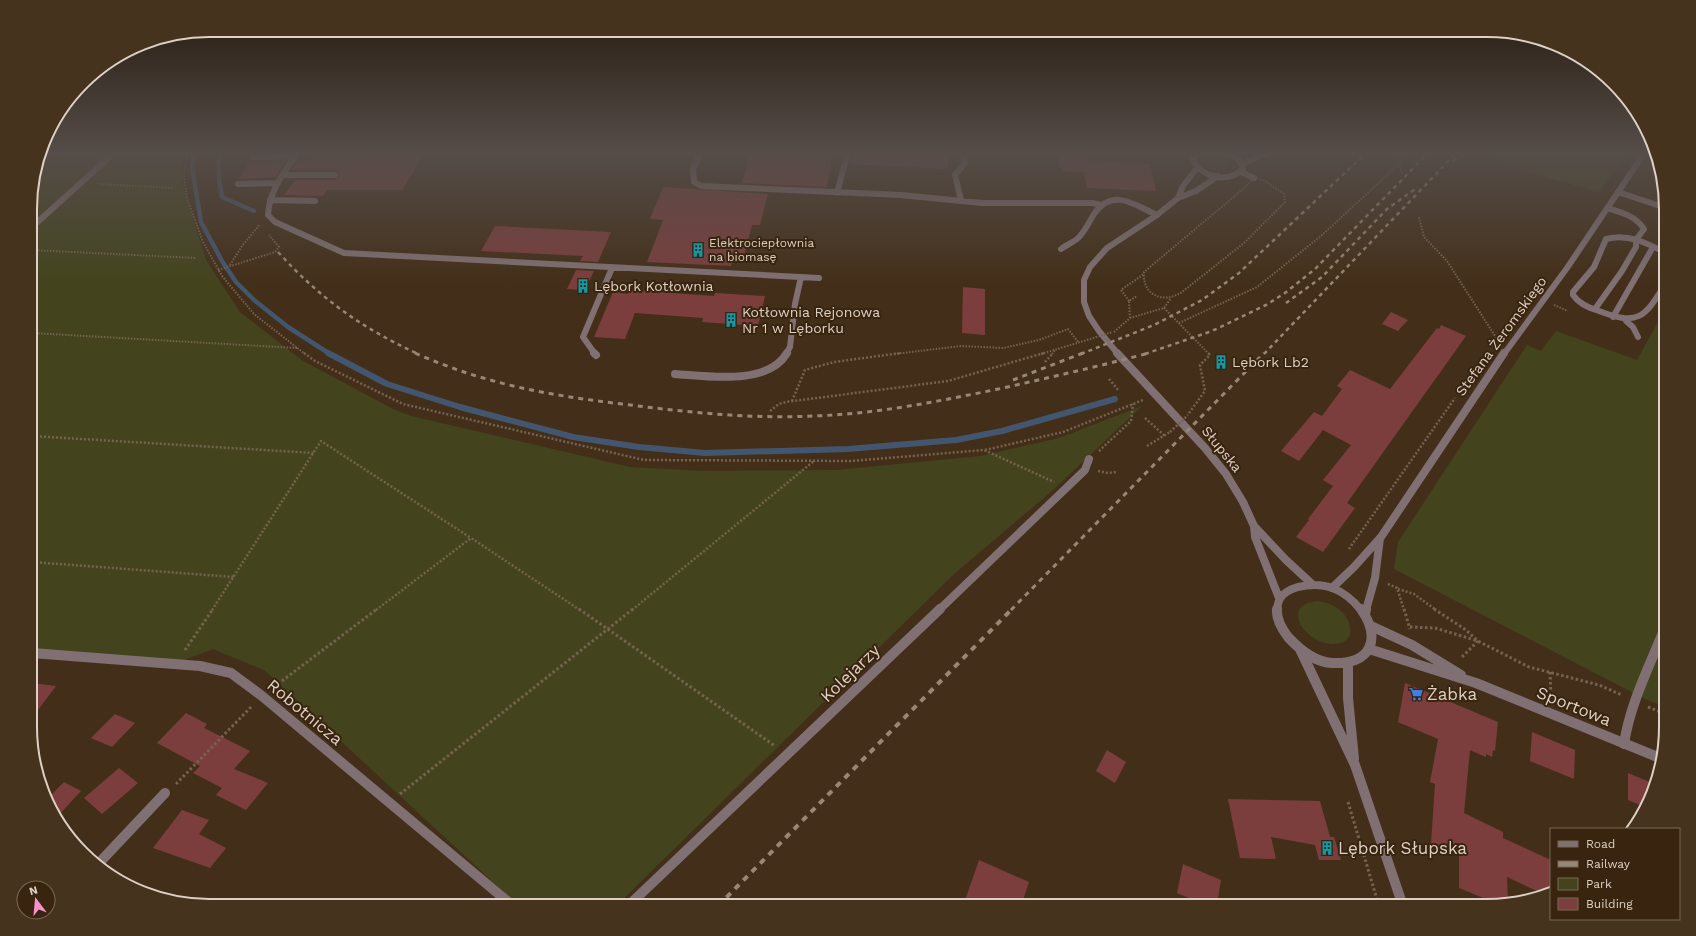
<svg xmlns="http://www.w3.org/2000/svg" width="1696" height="936" font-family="'Work Sans',sans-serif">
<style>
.green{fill:#43441d}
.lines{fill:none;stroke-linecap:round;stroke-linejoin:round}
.stream-far1{stroke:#43566f;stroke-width:4.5}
.stream{stroke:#43566f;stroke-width:6}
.building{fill:#7b3e3d}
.path-far2{stroke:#756350;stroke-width:2;stroke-dasharray:1.5 1.5;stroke-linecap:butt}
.path-far1{stroke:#756350;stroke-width:2.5;stroke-dasharray:2 2;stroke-linecap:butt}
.path{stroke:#756350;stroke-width:3;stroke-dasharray:2.5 2.5;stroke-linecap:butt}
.service-far2{stroke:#807073;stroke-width:6}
.service-far1{stroke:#807073;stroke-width:8}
.service{stroke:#807073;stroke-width:10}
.minor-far2{stroke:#807073;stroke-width:6}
.minor-far1{stroke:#807073;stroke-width:8}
.minor{stroke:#807073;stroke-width:10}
.tertiary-far2{stroke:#807073;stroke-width:6}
.tertiary-far1{stroke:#807073;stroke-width:8}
.tertiary{stroke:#807073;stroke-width:10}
.rail-far2{stroke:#988777;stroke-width:2.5;stroke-dasharray:4 4;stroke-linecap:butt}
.rail-far1{stroke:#988777;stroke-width:3;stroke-dasharray:5 5;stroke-linecap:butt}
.rail{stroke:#988777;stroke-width:4;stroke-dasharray:6 6;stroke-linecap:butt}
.path-bridge-far1{stroke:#756350;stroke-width:2;stroke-dasharray:1.5 1.5;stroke-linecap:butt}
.path-bridge{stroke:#756350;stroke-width:2.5;stroke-dasharray:2 2;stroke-linecap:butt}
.labels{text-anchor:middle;stroke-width:4;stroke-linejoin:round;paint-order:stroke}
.far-poi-label{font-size:12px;fill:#ded0c4;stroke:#39250f;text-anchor:start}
.poi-label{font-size:14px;fill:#ded0c4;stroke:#39250f;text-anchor:start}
.street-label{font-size:14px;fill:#ded0c4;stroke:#39250f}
.near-street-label{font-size:17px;fill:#ded0c4;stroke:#39250f}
.near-poi-label{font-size:17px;fill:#ded0c4;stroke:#39250f;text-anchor:start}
.rim{fill:none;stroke:#ded0c4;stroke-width:2}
</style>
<rect width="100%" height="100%" fill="#432f19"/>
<!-- green -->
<path class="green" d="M42 152H182V181L206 260 240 312 303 361 393 409 411 416 630 467 704 471 837 470 980 456 1059 438 1142 406 1052 491 954 574 616 906H519L264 670 213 649 176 663 32 652V186Z
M1500 152H1627L1599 192 1492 162Z
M1209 158C1217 157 1226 158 1229 166L1224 170 1213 169 1206 164 1207 160Z
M1666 308V707L1647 700 1394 569 1398 542 1527 345 1541 351 1556 331 1637 360Z
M1317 601C1326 602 1335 605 1342 612 1351 621 1356 639 1340 643 1310 651 1276 605 1317 601Z"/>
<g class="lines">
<!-- stream-far1 -->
<path class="stream-far1" d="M194 152 192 167 201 222 222 261 236 282 254 300 288 327 330 354
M219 152V180L222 197 254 211"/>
<!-- stream -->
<path class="stream" d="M328 353 387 384 460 407 573 437 639 447 705 453 848 449 956 440 1002 431 1115 399"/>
</g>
<!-- building -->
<path class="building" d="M361 152H425L402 190H327L323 196 284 195 295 180H335L339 177V172L335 170H291L297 161 310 160 314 155 358 156Z
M751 152 832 156 827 187 742 183Z
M853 152H949L948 169 850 164Z
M1058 152H1088L1089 161 1150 164 1156 191 1087 188 1084 172 1062 171V168H1060Z
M285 162 276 177 239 179 248 164Z
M663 187 768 194 760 225H752L743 260H733L731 266 647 262 663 220 650 219Z
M495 226 611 232 598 262 580 261 583 256 481 251Z
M576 270 594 271 585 290 567 289Z
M963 287 985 289V335L962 333Z
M629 290 714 296 715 293 765 296 758 326 702 322 703 318 635 313 625 339 594 337 613 292 628 294Z
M1391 312 1408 320 1398 331 1382 324Z
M1441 325 1466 336 1347 503 1355 508 1323 552 1296 537 1309 520 1308 519 1333 486 1323 480 1351 445 1323 430 1299 461 1281 451 1314 412 1322 416 1342 389 1337 386 1350 370 1390 389 1437 328 1439 329Z
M32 683 56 686 32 718Z
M1405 683 1498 722 1495 751 1493 750 1492 757 1486 754V757L1470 750 1464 813 1503 832V838L1551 860V890L1541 893 1507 877 1508 903 1500 905 1459 888V854L1431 843 1435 784 1430 782 1438 739 1398 722Z
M186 713 207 724 204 728 250 751 234 769 268 783 246 810 216 795 222 788 193 773 200 766 157 743Z
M115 714 135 723 112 747 91 738Z
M1532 732 1575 750 1574 779 1530 761Z
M1107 750 1126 762 1115 783 1096 771Z
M119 768 138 783 102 814 84 798Z
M1628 773 1652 783 1645 807 1628 800Z
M64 782 81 791 57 817 49 797Z
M1228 799 1320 801 1330 837H1334L1341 860H1319L1315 845 1271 837 1276 859 1240 858Z
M182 810 209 820 199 834 226 848 210 868 153 848Z
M979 860 1029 882 1021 906H963Z
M1183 864 1221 880 1217 906H1208L1177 893Z"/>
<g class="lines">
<!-- path-far2 -->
<path class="path-far2" d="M187 152 184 177 187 198 203 242 222 276 254 314 305 354
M1396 152 1402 174
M1254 178 1265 181 1284 194 1285 202 1244 243 1182 292C1164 304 1142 296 1144 272L1243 189Z
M99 184 174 188
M1419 217 1424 237 1447 261 1497 339
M32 250 196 258
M230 265 242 246 260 224
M218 270 275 252 279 247 269 235
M1129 301 1121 290 1144 274
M1554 305 1568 311
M1164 308 1209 354
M1130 318 1129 301 1137 296
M1179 323 1257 287 1321 236 1412 152
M1114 332 1130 318 1164 308 1171 298
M32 333 297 348
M1494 343 1500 334
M894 354 961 346 1003 348 1039 340 1068 329 1079 343
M1041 354 1087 340
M1052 354 1055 350"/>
<!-- path-far1 -->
<path class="path-far1" d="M304 353 315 361 403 404 644 460 851 461 984 450 1054 482
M1045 362 1053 353
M1109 379 1119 391
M792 401 805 370 834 362 901 353
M770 411 779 404 786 402 948 381 1044 353
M1189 413 1205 391 1200 365 1210 355 1208 353
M1145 418 1165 436
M32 436 314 453
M1147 446 1170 432
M985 450 1063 432 1143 400
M1099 451 1131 421 1133 404
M1098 471 1108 473 1117 472
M1349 549 1455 398
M32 562 234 577
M1388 584 1397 588 1404 610
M1398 589 1414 594 1436 610
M212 610 321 441 471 538
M376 610 471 538 580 610
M632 610 814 461"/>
<!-- path -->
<path class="path" d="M579 609 775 746
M1404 609 1410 629
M1434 609 1466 630 1478 641 1529 667 1599 685 1622 695
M1410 627 1435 628 1478 641 1461 658
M185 650 213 609
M1550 672 1551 698
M274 687 377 609
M1648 707 1666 714
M176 784 252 706
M400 794 633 609
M1348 802 1379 906"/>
<!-- service-far2 -->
<path class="service-far2" d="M298 152C285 171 269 191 268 215L275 222 344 253 819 278
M702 152 693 168 694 182 701 186 901 195 982 203H1092L1101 205
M252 157 296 156
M284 175H335
M238 184 278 183
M1618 192 1666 208
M837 193 848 152
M270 200 315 201
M961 200 955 175 965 163 963 152
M1666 253C1647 243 1628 233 1606 239L1594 267 1573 292V295C1579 304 1589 308 1599 311 1640 327 1645 316 1666 283
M1595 309 1622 271 1636 247V240L1644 229C1636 216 1621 212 1607 208
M1613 317 1653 247
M1626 321 1633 327 1638 337
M595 354 583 337 612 268
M786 354 790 347 795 304 801 277"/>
<!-- service-far1 -->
<path class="service-far1" d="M594 353 596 355
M675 374C707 376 768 386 787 353"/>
<!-- service -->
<path class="service" d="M1624 744C1630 703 1651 663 1666 625"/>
<!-- minor-far2 -->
<path class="minor-far2" d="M1241 172 1254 178
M1061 249C1066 245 1072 243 1077 239 1085 232 1089 222 1094 214 1113 187 1135 205 1157 215
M1504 354 1567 268 1645 152"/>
<!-- minor-far1 -->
<path class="minor-far1" d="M1332 588 1354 567 1381 537 1504 353
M939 610 1085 470 1089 459
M1366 610 1375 578 1380 538"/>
<!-- minor -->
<path class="minor" d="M1365 614 1366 609
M1371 626 1412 645 1461 675
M1369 649 1476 683 1660 758
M32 653 200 666 231 673 262 696 513 906
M99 863 165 793
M628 906 940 609"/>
<!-- tertiary-far2 -->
<path class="tertiary-far2" d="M1204 152 1197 154 1193 160C1202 178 1230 184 1243 168 1240 157 1231 154 1221 152
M1242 164 1269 152
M1178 198 1183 186 1197 168
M32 227 115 152
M1118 354 1099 331 1089 316 1084 302V280L1090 267 1107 248 1157 215 1178 198 1196 191 1218 176"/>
<!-- tertiary-far1 -->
<path class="tertiary-far1" d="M1117 353 1205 448 1226 474 1243 502 1254 526 1255 537 1279 598
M1254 526 1286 560 1312 584
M1277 610C1278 596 1285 591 1298 587 1325 581 1344 589 1361 610"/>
<!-- tertiary -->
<path class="tertiary" d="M1277 609C1276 619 1282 629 1288 637 1299 649 1315 662 1332 663 1371 665 1382 639 1361 609
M1300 649 1355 765 1403 906
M1348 662V698L1354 759"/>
<!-- rail-far2 -->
<path class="rail-far2" d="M1453 161 1466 152
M278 252C321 299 360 327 418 354
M1286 303 1322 277 1387 209 1418 187
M1081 354 1154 325 1202 300 1239 273 1367 152
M1145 354 1212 331 1266 305 1285 293 1315 269 1429 152
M1264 354 1457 152"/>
<!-- rail-far1 -->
<path class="rail-far1" d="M415 353C485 384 547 395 622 404 685 412 749 419 813 416 877 414 940 401 1003 388 1052 377 1100 366 1149 353
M1013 380 1083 353
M1011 610 1264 353"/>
<!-- rail -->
<path class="rail" d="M718 906 1012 609"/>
<!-- path-bridge-far1 -->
<path class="path-bridge-far1" d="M1087 340 1112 332"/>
<!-- path-bridge -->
<path class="path-bridge" d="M1170 432 1188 415"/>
</g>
<!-- sky -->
<linearGradient id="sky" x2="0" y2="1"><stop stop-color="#251a0e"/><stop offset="0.54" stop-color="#554d49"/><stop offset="1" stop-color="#554d49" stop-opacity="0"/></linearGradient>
<rect width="1696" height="283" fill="url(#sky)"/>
<!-- icons -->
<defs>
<symbol id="building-bare" viewBox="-9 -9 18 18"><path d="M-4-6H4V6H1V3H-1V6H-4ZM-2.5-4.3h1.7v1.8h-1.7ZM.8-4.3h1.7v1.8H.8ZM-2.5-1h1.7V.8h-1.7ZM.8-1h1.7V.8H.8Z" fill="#0f9aa8" stroke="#39250f" stroke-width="2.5" paint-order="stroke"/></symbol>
<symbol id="supermarket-bare" viewBox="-9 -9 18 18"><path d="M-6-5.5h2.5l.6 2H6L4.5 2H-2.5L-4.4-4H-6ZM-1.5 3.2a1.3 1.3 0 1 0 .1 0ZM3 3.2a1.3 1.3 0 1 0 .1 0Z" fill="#3f7fe0" stroke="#39250f" stroke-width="2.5" paint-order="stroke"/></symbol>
</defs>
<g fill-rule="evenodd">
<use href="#building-bare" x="688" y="240" width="20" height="20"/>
<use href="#building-bare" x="573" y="276" width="20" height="20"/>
<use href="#building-bare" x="721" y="310" width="20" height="20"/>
<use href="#building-bare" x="1211" y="352" width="20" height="20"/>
<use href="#supermarket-bare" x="1406" y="684" width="20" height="20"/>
<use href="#building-bare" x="1317" y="838" width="20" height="20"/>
</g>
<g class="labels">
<!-- far-poi labels -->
<g class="far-poi-label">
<text x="709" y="247">Elektrociepłownia<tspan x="709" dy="14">na biomasę</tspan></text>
</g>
<!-- poi labels -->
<g class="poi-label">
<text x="594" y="291">Lębork Kotłownia</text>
<text x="742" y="317">Kotłownia Rejonowa<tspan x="742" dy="16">Nr 1 w Lęborku</tspan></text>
<text x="1232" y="367">Lębork Lb2</text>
</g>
<!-- street labels -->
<g class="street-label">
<text transform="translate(1501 336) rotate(-54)" y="5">Stefana Żeromskiego</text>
<text transform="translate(1222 449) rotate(51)" y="5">Słupska</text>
</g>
<!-- near-street labels -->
<g class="near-street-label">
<text transform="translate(850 673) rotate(-44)" y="6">Kolejarzy</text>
<text transform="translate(1574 706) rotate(22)" y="6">Sportowa</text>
<text transform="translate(305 712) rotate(40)" y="6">Robotnicza</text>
</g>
<!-- near-poi labels -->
<g class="near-poi-label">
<text x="1427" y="700">Żabka</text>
<text x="1338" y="854">Lębork Słupska</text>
</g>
</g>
<!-- crop -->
<path d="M0 0H1696V936H0ZM209 37H1487A172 172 0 0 1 1659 209V727A172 172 0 0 1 1487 899H209A172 172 0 0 1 37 727V209A172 172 0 0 1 209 37Z" fill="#46331d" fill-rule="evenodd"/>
<path class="rim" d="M209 37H1487A172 172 0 0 1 1659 209V727A172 172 0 0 1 1487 899H209A172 172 0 0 1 37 727V209A172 172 0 0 1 209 37Z"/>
<!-- legend -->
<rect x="1550" y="828" width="130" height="92" fill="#39250f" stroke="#7b6957"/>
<rect x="1558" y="841" width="20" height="6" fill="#807073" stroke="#7b6957"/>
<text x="1586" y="848" font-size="12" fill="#ded0c4">Road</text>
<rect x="1558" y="861" width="20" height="6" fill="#988777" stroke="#7b6957"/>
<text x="1586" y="868" font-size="12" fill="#ded0c4">Railway</text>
<rect x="1558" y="878" width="20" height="12" fill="#43441d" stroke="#7b6957"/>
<text x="1586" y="888" font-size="12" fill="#ded0c4">Park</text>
<rect x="1558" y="898" width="20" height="12" fill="#7b3e3d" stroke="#7b6957"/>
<text x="1586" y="908" font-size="12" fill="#ded0c4">Building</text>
<!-- north arrow -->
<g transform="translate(36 900) rotate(344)"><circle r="19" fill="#39250f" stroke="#7b6957"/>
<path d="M0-3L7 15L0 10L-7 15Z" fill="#f890cc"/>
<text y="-6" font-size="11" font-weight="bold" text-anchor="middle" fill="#ded0c4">N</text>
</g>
</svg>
